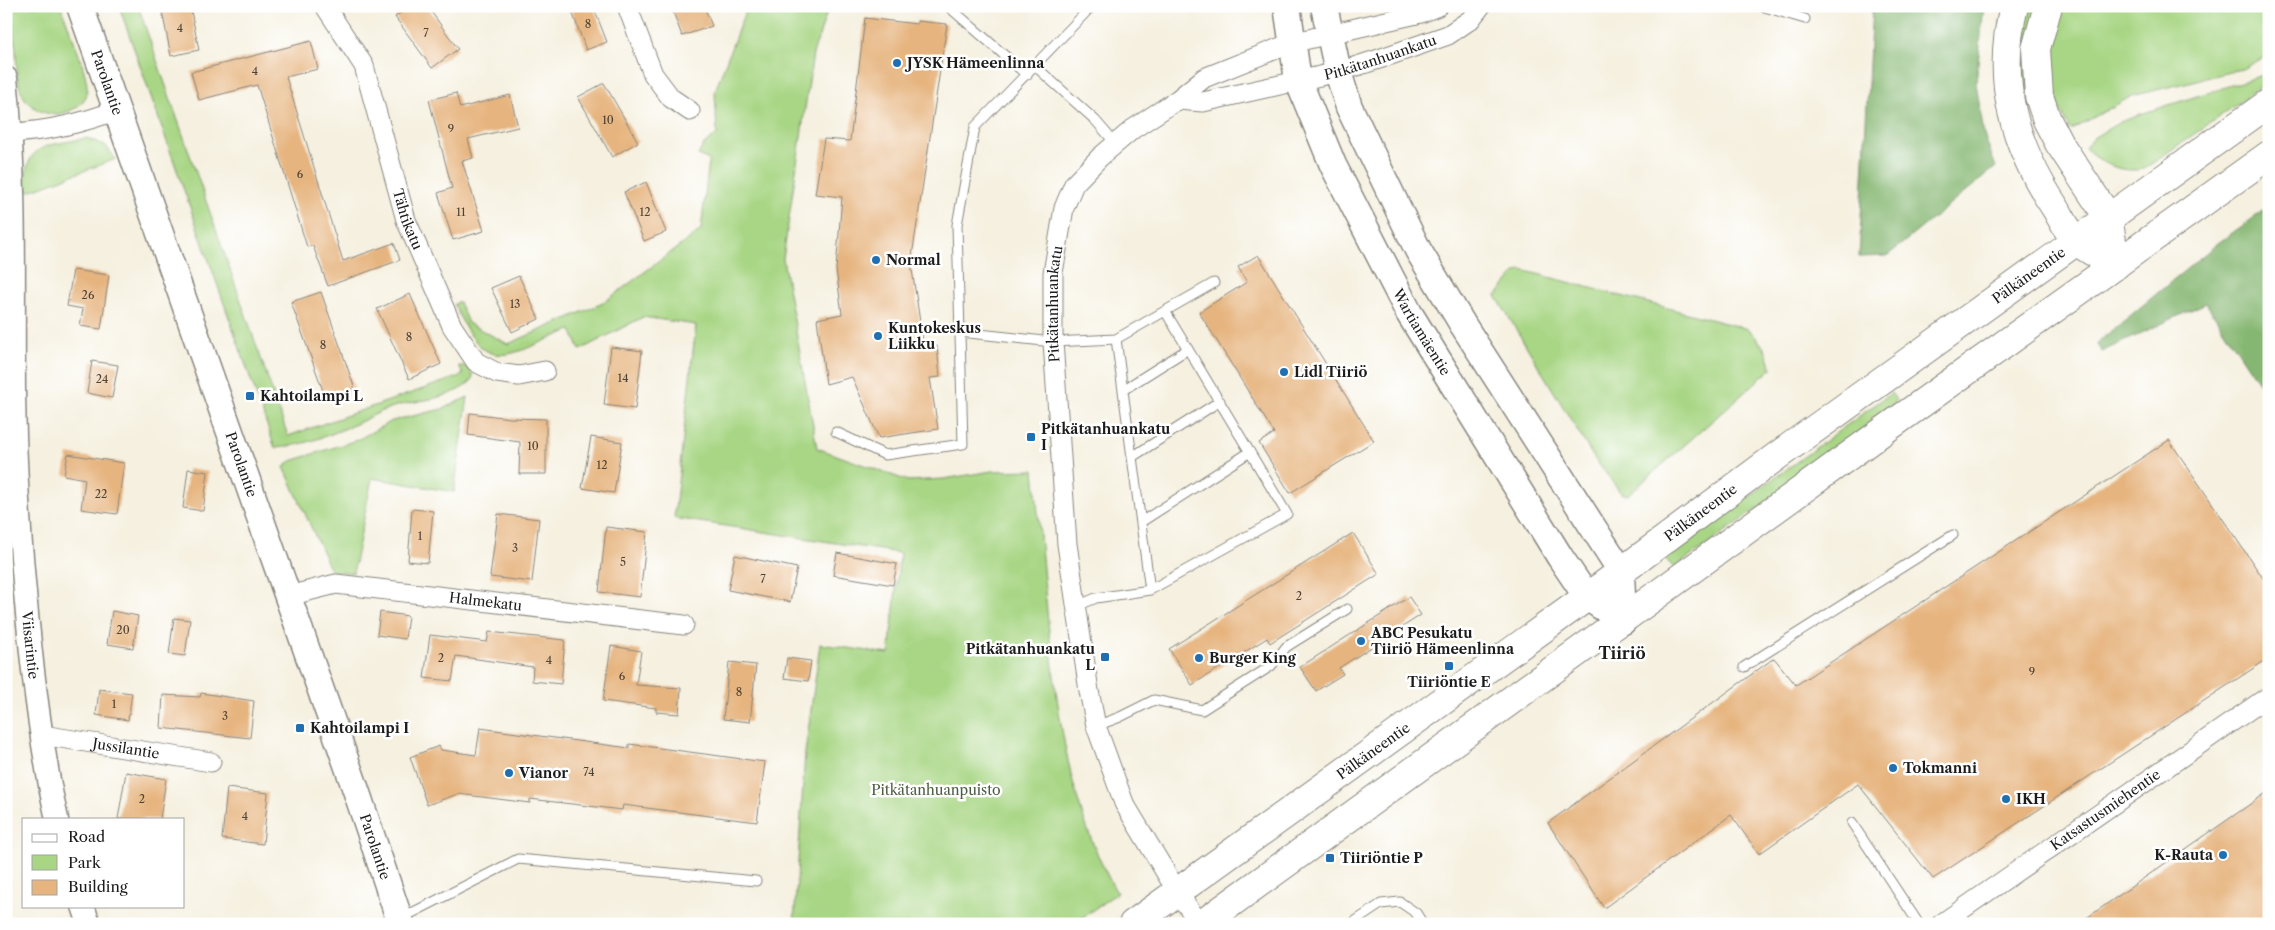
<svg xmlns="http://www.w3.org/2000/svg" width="2275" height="930" font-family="'Libre Caslon Text',serif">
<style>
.green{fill:#a8d684;stroke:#627950}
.forest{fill:#86b772;stroke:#516a47}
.building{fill:#e6b47e}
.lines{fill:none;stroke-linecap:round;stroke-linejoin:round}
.service-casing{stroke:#88867e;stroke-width:11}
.minor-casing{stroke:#88867e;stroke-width:21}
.tertiary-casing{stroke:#88867e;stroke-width:25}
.secondary-casing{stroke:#88867e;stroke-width:29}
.primary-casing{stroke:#88867e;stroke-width:30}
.motorway-casing{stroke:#88867e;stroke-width:30}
.service{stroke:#fff;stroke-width:9}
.minor{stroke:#fff;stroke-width:19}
.tertiary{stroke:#fff;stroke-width:22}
.secondary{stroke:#fff;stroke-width:26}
.primary{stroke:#fff;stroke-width:28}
.motorway{stroke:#fff;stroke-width:28}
.poi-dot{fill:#1f6fb2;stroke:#fff;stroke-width:2}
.labels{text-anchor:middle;stroke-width:5;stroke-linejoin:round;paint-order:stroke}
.number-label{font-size:11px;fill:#4e4234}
.street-label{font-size:14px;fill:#1c1c1c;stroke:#fff}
.poi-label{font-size:14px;font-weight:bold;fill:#1c1c1c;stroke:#fff;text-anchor:start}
.park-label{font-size:14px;fill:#4d5d40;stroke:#fff}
.quarter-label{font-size:16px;font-weight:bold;fill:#1c1c1c;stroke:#fff}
</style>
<rect width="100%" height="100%" fill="#fff"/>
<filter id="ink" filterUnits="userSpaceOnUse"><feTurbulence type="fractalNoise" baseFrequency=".02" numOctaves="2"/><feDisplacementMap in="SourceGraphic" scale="10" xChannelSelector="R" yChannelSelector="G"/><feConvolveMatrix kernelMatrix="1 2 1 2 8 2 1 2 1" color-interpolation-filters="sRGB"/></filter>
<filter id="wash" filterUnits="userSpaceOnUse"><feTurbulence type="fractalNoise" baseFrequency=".0096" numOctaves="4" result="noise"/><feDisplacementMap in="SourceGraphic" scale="20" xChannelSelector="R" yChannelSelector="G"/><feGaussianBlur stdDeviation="1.12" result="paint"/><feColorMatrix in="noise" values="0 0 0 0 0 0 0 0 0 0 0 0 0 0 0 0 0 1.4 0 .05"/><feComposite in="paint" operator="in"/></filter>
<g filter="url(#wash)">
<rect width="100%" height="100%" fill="#f5f0df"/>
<!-- green -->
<path class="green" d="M7 6H61C67 25 90 76 87 93 84 105 70 113 58 114 45 115 33 109 25 99 14 82 18 63 15 43 13 31 10 19 7 6Z
M119 6H138L288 436 463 375 459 366H465L473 374 472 380C452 401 416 399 390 408 378 412 367 419 356 424 330 435 303 446 275 448Z
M747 6H829L813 54 783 259 817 448 908 481 944 479 992 471 1034 470C1039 521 1043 572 1048 622 1058 716 1069 810 1117 893L1073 924H794L805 753 820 644 889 654 900 553 674 518 696 325 643 317 580 350 571 330C508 354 487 380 454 304L459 302 468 323 508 344 603 303 701 230 709 160 698 155 703 146 717 134 715 91Z
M2025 6H2038L2032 106 2022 108 2018 46Z
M2063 6H2269V55L2242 69 2132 96 2071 130C2044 87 2048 52 2063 6Z
M2269 73V82L2144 169C2119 173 2103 164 2085 148L2093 138 2125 119Z
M86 138 105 145 116 159 30 191 24 190C26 141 45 147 86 138Z
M1522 270 1748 329C1759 339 1771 355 1771 369L1628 495 1621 493 1594 458 1496 296 1515 273Z
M1891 393 1897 401 1826 460 1674 568 1665 558Z
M468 397 454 492 372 478 353 573 331 571 284 467 291 461 357 440 392 421 442 409Z"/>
<!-- forest -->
<path class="forest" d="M1872 6H1984L1976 83 1984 135 1996 167 1887 256 1859 257Z
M2269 207V398L2206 303 2101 352 2097 343 2218 243Z"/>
<g id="blocks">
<!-- building -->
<path class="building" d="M161 6H190L199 50 171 56Z
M410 6H427L458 49 432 68 395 17Z
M570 6H593L607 42 586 50Z
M671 6H704L712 26 682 36Z
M865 18 917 24V21L947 24 911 263 924 348 937 346 940 377 930 378 938 429 879 438 852 377 826 384 817 319 842 314 836 269 842 197 815 194 824 139 850 141Z
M311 41 318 69 286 77 343 261 394 243 400 260 328 286 313 246 307 247 257 85 199 100 191 72Z
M604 83 638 142 612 157 578 97Z
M456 93 460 108 510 95 518 127 468 139 473 158 462 161 484 231 453 240 438 193 452 188 429 100Z
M646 182 666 232 644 241 624 192Z
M1258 255 1374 441 1290 493 1259 443 1274 433 1199 312 1247 282 1238 267Z
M73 270 109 275 101 329 80 326 83 309 67 306Z
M519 276 539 319 512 332 491 288Z
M321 292 355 389 326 399 291 302Z
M410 294 441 364 409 379 377 309Z
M611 347 642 351 635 409 604 405Z
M92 361 118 365 112 398 87 393Z
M470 413 510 418 546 419V474H519L520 442 468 435Z
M591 437 622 442 614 493 582 488Z
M2169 440 2269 587V658L1933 879 1858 784 1759 854 1731 815 1604 908 1548 823 1774 658 1796 685Z
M68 454 124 463 117 514 81 509 85 479 64 475Z
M188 469 208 472 203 511 183 508Z
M412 509 433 511 428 563 408 561Z
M498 514 539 519 532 582 490 577Z
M606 527 647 532 640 597 599 592Z
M1353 533 1379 574 1270 643 1267 638 1192 685 1169 649Z
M837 553 897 564 893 585 833 575Z
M735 555 797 568 790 602 728 590Z
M1409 597 1421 615 1339 668 1343 674 1316 691 1300 667Z
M112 611 138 616 133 648 107 644Z
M380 612 408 616 405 639 377 635Z
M174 618 190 620 185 656 169 654Z
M489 632 565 640 561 684 532 681 533 667 456 656 452 681 424 678 430 635 487 642Z
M611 646 641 651 636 685 681 688 679 714 656 712V708L603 701Z
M787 658 811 661 808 681 784 678Z
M729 662 756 665 750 722 723 719Z
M99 689 132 693 128 720 96 715Z
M201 693 254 701 250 738 161 728 163 695 200 697Z
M480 728 629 748V744L765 762 757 822 623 805 622 810 530 799V803L458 794 427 805 410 757 439 746 441 750 476 755Z
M126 772 166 779 160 819H118Z
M227 788 268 793 263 844 222 839Z
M2269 791V924H2078Z"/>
</g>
</g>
<g filter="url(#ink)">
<use href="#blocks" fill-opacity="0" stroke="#88867e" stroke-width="1"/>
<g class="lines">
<defs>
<path id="service" d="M948 6 1027 75
M1761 6 1805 19
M1035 66 1095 120 1115 143
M960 332 1053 342 1116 339
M1123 390 1188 349
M836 432 885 455 963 444 957 225 975 127 1092 6
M1132 457 1220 401
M1141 522 1250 452
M1150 590 1116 339 1214 283
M1077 606 1096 598 1150 590 1287 514 1165 311
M1744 667 1953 535
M1096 726 1120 717 1154 700 1202 710 1271 666 1286 647 1347 609
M1852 823 1919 924
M383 924 400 919 518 859 756 881
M1351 924 1381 904 1400 902 1416 913 1423 924"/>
<g id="minor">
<path id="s1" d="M325 6 364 66 406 220 452 326 476 362 497 373 519 376 545 371"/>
<path d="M627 6 653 74 671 98 690 111"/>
<path id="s2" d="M1177 100 1203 102 1338 72 1379 59 1448 35 1470 20 1481 6"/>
<path d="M12 133C48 131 83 123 117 110"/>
<path id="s3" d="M288 596 336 584 684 625"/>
<path id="s4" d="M42 735 211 762"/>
<path id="s5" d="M1200 924 1178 893 1124 803 1096 726 1089 691 1067 544 1053 342V273L1064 208 1074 184 1100 157 1133 129 1177 100 1204 78 1291 43 1421 13 1438 6"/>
<path id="s6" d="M1941 924 2269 696"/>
</g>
<g id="tertiary">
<path id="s7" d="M6 78C17 182 13 287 14 391 15 482 22 572 32 662 38 714 45 767 57 819"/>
<path d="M83 906 89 924"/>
</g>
<g id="secondary">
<path id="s8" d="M80 6 356 790 401 924"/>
<path id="s9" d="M1287 6 1298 80 1333 165 1409 313 1560 557 1587 597 1623 621"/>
<path d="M1324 6 1338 72 1349 107 1418 250 1463 325 1621 571 1623 621"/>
</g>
<g id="primary">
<path id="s10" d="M1133 924 1587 597 1777 456 2269 103"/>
<path d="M1202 924 1890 426 2269 155"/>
</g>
<path id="motorway" d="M2014 6C1995 81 2014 146 2056 209 2062 219 2068 233 2077 241 2088 251 2104 257 2116 265
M2048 6 2036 49 2039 96 2047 120 2059 143 2108 217 2116 265"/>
</defs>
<!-- service casing -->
<use href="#service" class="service-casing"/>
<!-- minor casing -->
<use href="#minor" class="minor-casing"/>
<!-- tertiary casing -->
<use href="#tertiary" class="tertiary-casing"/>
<!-- secondary casing -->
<use href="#secondary" class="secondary-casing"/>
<!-- primary casing -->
<use href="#primary" class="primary-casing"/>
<!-- motorway casing -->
<use href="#motorway" class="motorway-casing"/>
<!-- service -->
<use href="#service" class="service"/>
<!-- minor -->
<use href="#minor" class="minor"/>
<!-- tertiary -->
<use href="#tertiary" class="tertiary"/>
<!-- secondary -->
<use href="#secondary" class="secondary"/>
<!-- primary -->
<use href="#primary" class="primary"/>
<!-- motorway -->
<use href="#motorway" class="motorway"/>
</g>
</g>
<!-- markers -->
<g class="poi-dot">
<circle cx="897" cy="63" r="5"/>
<circle cx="876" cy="260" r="5"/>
<circle cx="878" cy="336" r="5"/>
<circle cx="1284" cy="372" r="5"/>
<rect x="245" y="391" width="10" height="10" rx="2.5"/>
<rect x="1026" y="432" width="10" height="10" rx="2.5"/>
<circle cx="1361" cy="641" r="5"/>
<rect x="1100" y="652" width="10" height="10" rx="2.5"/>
<circle cx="1199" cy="658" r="5"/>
<rect x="1444" y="661" width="10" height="10" rx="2.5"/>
<rect x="295" y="723" width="10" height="10" rx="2.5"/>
<circle cx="1893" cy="768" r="5"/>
<circle cx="509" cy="773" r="5"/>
<circle cx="2006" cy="799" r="5"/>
<circle cx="2223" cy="855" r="5"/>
<rect x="1325" y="853" width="10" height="10" rx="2.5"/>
</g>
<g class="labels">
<!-- number labels -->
<g class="number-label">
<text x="588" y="28">8</text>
<text x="180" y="32">4</text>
<text x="426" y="37">7</text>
<text x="255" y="75">4</text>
<text x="608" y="124">10</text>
<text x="451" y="133">9</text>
<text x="300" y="178">6</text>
<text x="461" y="216">11</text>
<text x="645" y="216">12</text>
<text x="88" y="299">26</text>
<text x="515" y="308">13</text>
<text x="409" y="341">8</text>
<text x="323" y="349">8</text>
<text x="623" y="382">14</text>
<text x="102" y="383">24</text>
<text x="533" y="450">10</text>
<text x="602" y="469">12</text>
<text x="101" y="498">22</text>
<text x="420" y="540">1</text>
<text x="515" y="552">3</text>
<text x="623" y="566">5</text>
<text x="763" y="583">7</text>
<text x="1299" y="600">2</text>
<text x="123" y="634">20</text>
<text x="441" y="662">2</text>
<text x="549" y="664">4</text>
<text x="2032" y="676">9</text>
<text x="622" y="680">6</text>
<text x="739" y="696">8</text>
<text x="114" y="708">1</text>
<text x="225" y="720">3</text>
<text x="589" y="776">74</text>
<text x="142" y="803">2</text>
<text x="245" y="820">4</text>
</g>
<!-- street labels -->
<g class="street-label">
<text dy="5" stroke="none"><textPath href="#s2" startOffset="209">Pitkätanhuankatu</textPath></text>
<text dy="5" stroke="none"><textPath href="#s8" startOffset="81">Parolantie</textPath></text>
<text dy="5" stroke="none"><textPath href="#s1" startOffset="231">Tähtikatu</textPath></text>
<text dy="5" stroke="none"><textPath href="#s10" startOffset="1106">Pälkäneentie</textPath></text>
<text dy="5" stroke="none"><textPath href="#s5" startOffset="650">Pitkätanhuankatu</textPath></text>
<text dy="5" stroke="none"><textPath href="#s9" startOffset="356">Wartiamäentie</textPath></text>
<text dy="5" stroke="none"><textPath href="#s8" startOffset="486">Parolantie</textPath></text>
<text dy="5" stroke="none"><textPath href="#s10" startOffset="701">Pälkäneentie</textPath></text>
<text dy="5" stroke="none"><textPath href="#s3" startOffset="200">Halmekatu</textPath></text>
<text dy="5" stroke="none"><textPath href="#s7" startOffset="568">Viisarintie</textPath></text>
<text dy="5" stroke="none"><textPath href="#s4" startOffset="85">Jussilantie</textPath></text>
<text dy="5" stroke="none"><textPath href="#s10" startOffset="296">Pälkäneentie</textPath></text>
<text dy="5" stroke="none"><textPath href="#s6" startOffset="200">Katsastusmiehentie</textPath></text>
<text dy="5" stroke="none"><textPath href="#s8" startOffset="891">Parolantie</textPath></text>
</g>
<!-- poi labels -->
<g class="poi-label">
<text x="907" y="68">JYSK Hämeenlinna</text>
<text x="886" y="265">Normal</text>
<text x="888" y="333">Kuntokeskus<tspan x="888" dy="16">Liikku</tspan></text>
<text x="1294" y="377">Lidl Tiiriö</text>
<text x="260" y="401">Kahtoilampi L</text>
<text x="1041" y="434">Pitkätanhuankatu<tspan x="1041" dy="16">I</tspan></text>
<text x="1371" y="638">ABC Pesukatu<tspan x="1371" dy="16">Tiiriö Hämeenlinna</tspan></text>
<text x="1095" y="654" text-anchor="end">Pitkätanhuankatu<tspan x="1095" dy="16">L</tspan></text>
<text x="1209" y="663">Burger King</text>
<text x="1449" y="687" text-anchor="middle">Tiiriöntie E</text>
<text x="310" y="733">Kahtoilampi I</text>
<text x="1903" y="773">Tokmanni</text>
<text x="519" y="778">Vianor</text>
<text x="2016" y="804">IKH</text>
<text x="2213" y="860" text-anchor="end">K-Rauta</text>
<text x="1340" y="863">Tiiriöntie P</text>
</g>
<!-- park labels -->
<g class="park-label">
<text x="936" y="795">Pitkätanhuanpuisto</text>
</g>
<!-- quarter labels -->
<g class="quarter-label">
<text x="1622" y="659">Tiiriö</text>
</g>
</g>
<!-- margin -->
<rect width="2275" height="930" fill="none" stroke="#fff" stroke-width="25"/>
<!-- legend -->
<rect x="22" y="818" width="162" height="90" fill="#ffffff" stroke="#a4a4a4"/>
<rect x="32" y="834" width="25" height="8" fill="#ffffff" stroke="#a4a4a4"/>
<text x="68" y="842" font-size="15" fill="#1c1c1c">Road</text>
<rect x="32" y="855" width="25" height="15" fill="#a8d684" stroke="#a4a4a4"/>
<text x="68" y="868" font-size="15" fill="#1c1c1c">Park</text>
<rect x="32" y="880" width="25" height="15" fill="#e6b47e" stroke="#a4a4a4"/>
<text x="68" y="892" font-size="15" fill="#1c1c1c">Building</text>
</svg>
